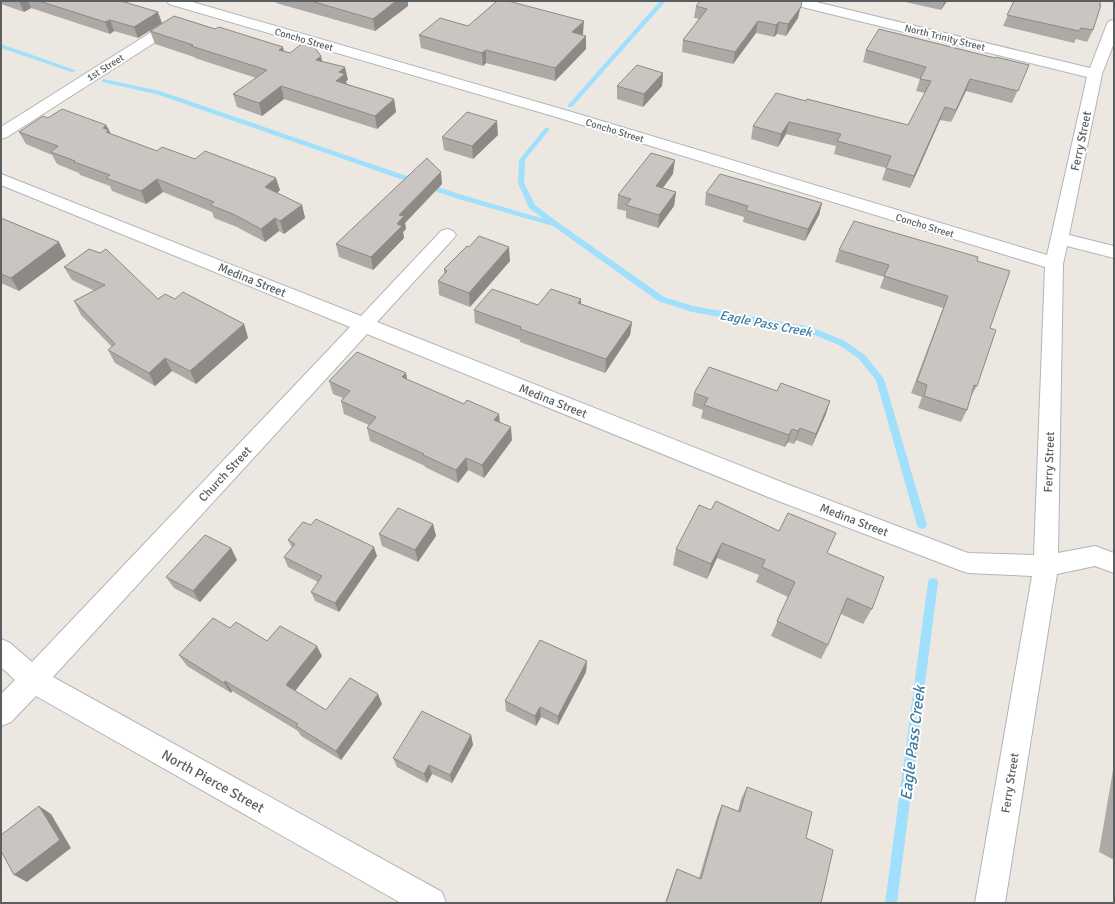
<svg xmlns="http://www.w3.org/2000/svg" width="1115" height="904" font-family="Signika,sans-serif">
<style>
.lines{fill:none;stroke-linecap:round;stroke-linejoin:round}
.stream{fill:#a0e0fc;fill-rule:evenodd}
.minor-casing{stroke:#b1b5b8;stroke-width:2}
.minor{fill:#fff;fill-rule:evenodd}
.wall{fill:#ada9a5}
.shaded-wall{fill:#8d8a86}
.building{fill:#c9c5c0;stroke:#8d8a86}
.labels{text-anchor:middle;stroke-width:4;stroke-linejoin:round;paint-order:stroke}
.far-street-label{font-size:10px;fill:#595e61;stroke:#fff}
.street-label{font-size:12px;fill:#595e61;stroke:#fff}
.water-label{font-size:13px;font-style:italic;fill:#3c7da4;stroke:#fff}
.near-street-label{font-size:14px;fill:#595e61;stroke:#fff}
.near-water-label{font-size:16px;font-style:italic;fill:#3c7da4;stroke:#fff}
</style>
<rect width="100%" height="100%" fill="#ece8e1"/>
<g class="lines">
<!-- stream -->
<path class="stream" d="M660 1H666L572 107H568V105Z
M1 44 75 70 76 71 71 72 1 48Z
M104 79 160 91 459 194 544 219 529 208 518 183 519 160 545 128H549V130L525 160 524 183 535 205 559 223 664 297 693 306 811 327 845 341 865 355 884 379 927 525 925 528 922 529 919 528 917 525 876 380 859 359 839 345 809 333 692 312 658 301 553 226 455 198 156 94 102 82V80Z
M933 578 937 579 938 582 897 903H885L928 582 929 579Z"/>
<defs>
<path id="minor" d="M167 1H189L565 110 1047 255 1087 77 790 4 788 1H812L1090 68 1107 24 1109 21 1114 20V43L1102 74 1069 235 1114 246V258L1067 246 1063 264 1058 553 1095 546 1114 553V573L1095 566 1057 574 1005 903H975L1032 576 968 573 959 570 768 497 367 334 53 677 442 892 446 903H401L36 696 11 722 1 726V694L15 680 1 667V639L10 643 32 662 350 327 1 185V174L361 316 441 231 447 229 453 231 456 235 453 239 377 322 784 483 968 553 1034 555 1045 267 553 116 169 4Z
M177 18 182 19 184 22 182 25 7 137 1 139V127L172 19Z"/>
</defs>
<!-- minor casing -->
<use href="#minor" class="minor-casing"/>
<!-- minor -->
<use href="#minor" class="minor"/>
</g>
<!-- wall -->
<path class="wall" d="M1 1H121L162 23 138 38 114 31 110 34 31 8 24 12 1 4Z
M276 1H408V6L375 31 276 3Z
M901 1H947L941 10Z
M1014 1 1093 30 1087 42 1076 39 1074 43 1003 26Z
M696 6 798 18 786 36 777 34 774 37 756 33 733 64 682 52 683 40 699 19 694 18Z
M468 26 583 34 582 35 586 36V49L555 81 486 63 483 66 421 48 419 35Z
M150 31 284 51 322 61 348 80 346 81 347 84 394 99 396 112 377 129 284 99 262 116 237 107 233 94 256 78 195 58 194 57 155 44Z
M866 50 995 58 1029 65 1012 103 966 91 951 122 940 120 910 188 882 180 886 168 834 154 836 146 786 134 778 147 751 139 753 126 806 101 908 125 925 93 916 91 920 79 863 62Z
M663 73 662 86 643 107 617 99V86Z
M48 118 106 125 111 134 157 151 280 190 277 193 302 205 305 218 284 234 279 231 265 242 237 227 214 218 212 212 163 192 146 204 112 191 110 186 80 175 79 173 57 164 52 155 26 144 19 132Z
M498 135 473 159 444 150 442 137Z
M673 174 663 188 676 192 674 206 658 228 626 218V211L617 209 618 195Z
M442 184 405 223 406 229 403 232 404 238 373 270 339 257 336 244Z
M706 193 822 203 819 215 805 241 756 226 743 222 744 217 705 205Z
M1 218 66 256 19 291 1 283Z
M469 247 510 261 470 307 439 295 438 281 444 274V269Z
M839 250 977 261 990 328 977 386 970 398 967 410 961 422 918 408 922 397 911 393 943 308 880 288 884 277 835 262Z
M64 267 158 299H175L244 324 248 338 196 384 172 371 155 386 115 363 108 350 112 347 81 315 74 301 95 291 72 280Z
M581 304 632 322 630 335 605 373 520 342V340L475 323 474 310 538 305Z
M406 373 407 380 464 404 499 414 500 423 512 440 484 478 468 470 458 483 425 467V466L370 441 367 428 369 425 344 414 341 401 343 398 333 394 329 381Z
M694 393 826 414 812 446 796 440 794 444 788 442 785 447 701 418 703 410 692 406Z
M711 510 779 531 827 553 872 609 863 624 841 614 828 645 821 659 771 636 788 597 756 582 759 575 717 558 707 579 673 565 676 549Z
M433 524 436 536 418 562 382 546 379 534Z
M311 525 377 556 339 612 315 601 311 592 318 582 288 567 284 557 292 548 288 540Z
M231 548 237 560 200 602 174 588 166 577Z
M230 628 267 641 322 656 295 691 326 710 382 704 341 760 301 736 298 731 232 691 231 693 187 666 179 655Z
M587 661 586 672 558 725 541 717 536 726 506 711 505 701Z
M471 735 473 745 452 783 432 774 427 783 397 767 393 758Z
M1114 769V860L1099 852 1113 770Z
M747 787 806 838 821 903H665L673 879 677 869 699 878 717 817 722 805 738 811 741 799Z"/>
<!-- shaded-wall -->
<path class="shaded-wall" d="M19 1H28L31 8 24 12Z
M396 1H408V6L375 31 373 19Z
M802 1 798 18 786 36 788 24Z
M945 1H947L941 10Z
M158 12 162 23 138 38 134 27Z
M110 20 114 31 110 34 105 22Z
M584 21 583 34 572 45V32Z
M758 21 756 33 733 64 735 52Z
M779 22 777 34 774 37 776 25Z
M586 36V49L555 81V68Z
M283 47 286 59 279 50Z
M486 50V63L483 66 482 53Z
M321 56 324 69 316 60Z
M345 67 348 80 346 81 347 86 336 81 339 72Z
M663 73 662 86 643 107 644 94Z
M970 79 966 91 951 122 956 110Z
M281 86 284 99 262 116 259 103Z
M394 99 396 112 377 129 375 116Z
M945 107 940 120 910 188 914 176Z
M497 121 498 135 473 159 472 146Z
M789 122 786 134 778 147 781 134Z
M106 125 109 130 114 143 103 128Z
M675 160 673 174 654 199 656 186Z
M441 172 442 184 405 223 406 229 403 232 404 238 373 270 371 257 397 224 399 215Z
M276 178 280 190 269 200 265 187Z
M157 179 163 192 146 204 141 191Z
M676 192 674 206 658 228 659 215Z
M822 203 819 215 805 241 808 229Z
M302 205 305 218 284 234 280 221Z
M275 218 279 231 265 242 261 229Z
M59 242 66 256 19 291 11 278Z
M509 247 510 261 470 307 469 293Z
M581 299V312L578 303Z
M632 322 630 335 605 373 606 359Z
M244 324 248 338 196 384 190 371Z
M165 358 172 371 155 386 149 373Z
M406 373 408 386 402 377Z
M830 401 826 414 812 446 816 434Z
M499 414 500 427 494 420Z
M511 427 512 440 484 478 482 465Z
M800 428 796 440 794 444 798 431Z
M792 429 788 442 785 447 789 435Z
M466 458 468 470 458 483 456 470Z
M433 524 436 536 418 562 415 550Z
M722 543 717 558 707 579 711 564Z
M374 547 377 556 339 612 335 603Z
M231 548 237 560 200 602 193 591Z
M317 646 322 656 292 695 286 685Z
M587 661 586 672 558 725V716Z
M225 681 232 691 231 693 224 683Z
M378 694 382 704 341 760 336 751Z
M540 707 541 717 536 726 535 716Z
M471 735 473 745 452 783 450 775Z
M429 765 432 774 427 783 424 774Z
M39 806 51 814 71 848 27 882 14 875Z"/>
<!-- building -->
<path class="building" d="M39 1H121L158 12 134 27 110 20 105 22Z
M311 1H396L373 19Z
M497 1H508L584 21 572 32 586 36 555 68 486 50 482 53 419 35 440 18 468 26Z
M700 1H802L801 7 788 24 779 22 776 25 758 21 735 52 683 40 707 9 696 6Z
M1014 1H1101L1099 5H1101L1093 30 1081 28 1079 31 1007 15Z
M174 16 215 29 219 27 283 47 279 50 290 53 308 39 321 56 316 60 345 67 339 72 345 74 336 81 394 99 375 116 281 86 259 103 233 94 267 70 191 46 193 45 150 31Z
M879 29 995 58 996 57 1029 65 1018 91 970 79 956 110 945 107 914 176 886 168 891 156 837 141 841 134 789 122 781 134 753 126 776 93 806 101 807 99 908 125 931 81 920 79 926 67 866 50Z
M637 65 663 73 644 94 617 86Z
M62 109 106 125 103 128 109 130 106 132 157 151 162 147 195 159 205 151 276 178 265 187 302 205 280 221 275 218 261 229 233 214 210 205 214 202 157 179 141 191 106 178 110 175 74 162 75 161 51 152 58 146 19 132 43 116 48 118Z
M467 112 497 121 472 146 442 137Z
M651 153 675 160 656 186 676 192 659 215 626 205 631 199 618 195Z
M427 158 441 172 399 215 404 216 397 224 402 226 371 257 336 244Z
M720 174 822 203 808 229 758 214 746 210 748 206 706 193Z
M1 218 59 242 11 278 1 274Z
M854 221 978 257 977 261 1010 271 990 328 996 330 977 386 974 385 967 410 924 396 927 385 917 381 948 296 884 276 889 265 839 250Z
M479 236 509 247 469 293 438 281 447 271 444 269 467 246 469 247Z
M89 249 100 253 106 249 158 299 165 294 175 299 183 292 244 324 190 371 165 358 149 373 108 350 115 344 74 301 105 285 64 267Z
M492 289 538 305 551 289 581 299 578 303 632 322 606 359 520 329 521 327 474 310Z
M357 352 406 373 402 377 464 404 467 400 499 414 494 420 511 427 482 465 466 458 456 470 423 455 424 454 367 428 376 417 341 401 350 391 329 381Z
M709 367 777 391 781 383 830 401 816 434 800 428 798 431 792 429 789 435 704 405 708 398 694 393Z
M716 501 779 531 788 513 836 533 827 553 884 577 872 609 847 598 828 645 777 621 795 582 762 567 765 560 722 543 711 564 676 549 699 505 711 510Z
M398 508 433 524 415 550 379 534Z
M316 519 374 547 335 603 311 592 322 576 284 557 295 544 288 540 303 522 311 525Z
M205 535 231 548 193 591 166 577Z
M213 618 230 628 236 622 267 641 280 626 317 646 286 685 326 710 350 678 378 694 336 751 296 726 298 724 225 681 224 683 179 655Z
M540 640 587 661 558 716 540 707 535 716 505 701Z
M422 711 471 735 450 775 429 765 424 774 393 758Z
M747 787 812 812 806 838 833 850 821 903H666L677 869 701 879 722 805 740 812Z
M39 806 60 840 14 875 1 851V835Z"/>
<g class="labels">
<!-- far-street labels -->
<g class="far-street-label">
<text transform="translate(945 37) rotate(14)" y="4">North Trinity Street</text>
<text transform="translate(304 39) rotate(16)" y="4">Concho Street</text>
<text transform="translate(105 67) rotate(-32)" y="4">1st Street</text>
<text transform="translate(615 130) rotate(17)" y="4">Concho Street</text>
<text transform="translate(925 225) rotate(17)" y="4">Concho Street</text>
</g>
<!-- street labels -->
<g class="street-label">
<text transform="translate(1081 141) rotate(-78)" y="4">Ferry Street</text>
<text transform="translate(252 280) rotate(22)" y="4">Medina Street</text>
<text transform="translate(553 401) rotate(22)" y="4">Medina Street</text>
<text transform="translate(1049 462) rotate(-88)" y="4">Ferry Street</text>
<text transform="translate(225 474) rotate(-47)" y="4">Church Street</text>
<text transform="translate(854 520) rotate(21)" y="4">Medina Street</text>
<text transform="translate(1010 783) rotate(-81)" y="4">Ferry Street</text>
</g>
<!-- water labels -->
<g class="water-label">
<text transform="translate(766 323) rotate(11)" y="5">Eagle Pass Creek</text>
</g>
<!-- near-street labels -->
<g class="near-street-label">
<text transform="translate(213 781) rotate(29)" y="5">North Pierce Street</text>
</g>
<!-- near-water labels -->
<g class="near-water-label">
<text transform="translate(912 743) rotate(-83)" y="6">Eagle Pass Creek</text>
</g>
</g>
<!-- border -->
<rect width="1115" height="904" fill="none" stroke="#595e61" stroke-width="4"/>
</svg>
